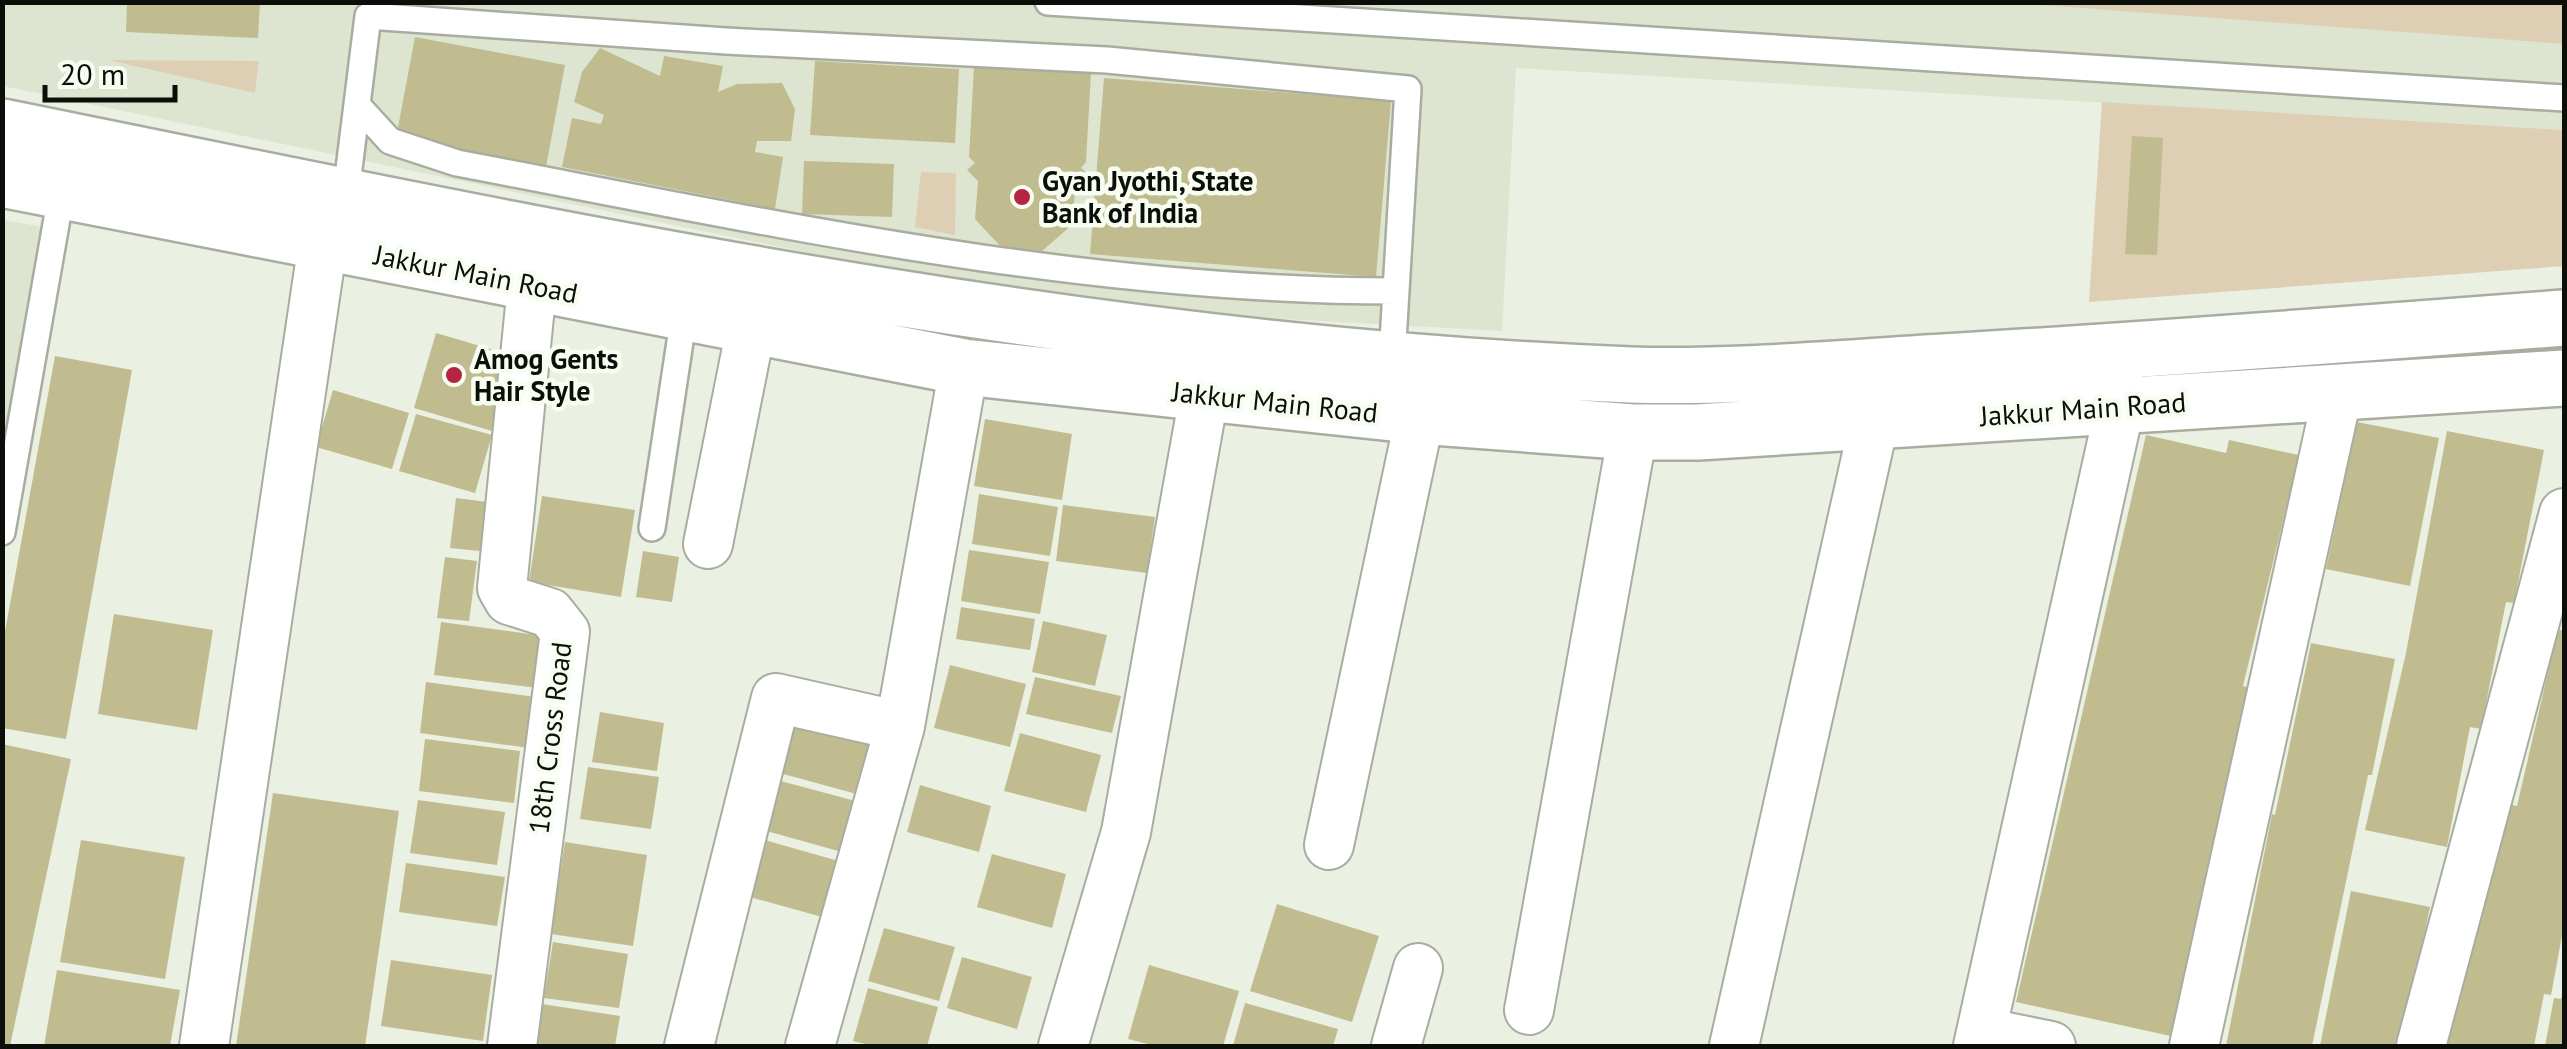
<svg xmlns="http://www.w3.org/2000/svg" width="2567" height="1049" font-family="'PT Sans',sans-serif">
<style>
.built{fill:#dde5d1}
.green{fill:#decfb4}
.building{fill:#c0bc8f}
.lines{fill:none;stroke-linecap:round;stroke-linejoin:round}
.service-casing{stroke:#a8ada0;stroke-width:30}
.minor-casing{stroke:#a8ada0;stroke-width:52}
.secondary-casing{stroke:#a8ada0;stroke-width:60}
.service{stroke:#fff;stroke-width:25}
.minor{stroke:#fff;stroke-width:48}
.secondary{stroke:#fff;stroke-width:55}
.poi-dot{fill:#b62441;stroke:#f7fdf0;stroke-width:4}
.labels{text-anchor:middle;stroke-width:9;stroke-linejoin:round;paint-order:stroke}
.poi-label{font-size:28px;font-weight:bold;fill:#0c0e0a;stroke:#f7fdf0;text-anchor:start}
.street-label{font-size:28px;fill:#0c0e0a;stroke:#f7fdf0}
</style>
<rect width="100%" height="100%" fill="#eaf0e2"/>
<!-- built -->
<path class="built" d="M3 2 2564 3V130L1516 68 1502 331 1069 307 3 86Z
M3 220 66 231 3 554Z"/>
<!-- green -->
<path class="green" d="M2015 3H2564V44Z
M108 60 259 61 255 93Z
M2102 102 2564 130V266L2089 302Z
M921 172 956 173 955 235 915 227Z"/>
<!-- building -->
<path class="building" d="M127 2H260L258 38 126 32Z
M415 37 565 65 546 167 396 138Z
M600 48 660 76 664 56 723 66 718 92 737 84 782 83 795 109 791 141H757L755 152 783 157 775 209 562 167 572 118 601 124 604 115 574 102 582 72Z
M815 61 959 69 955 143 810 135Z
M974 66 1091 72 1086 162 1081 168 1089 175 1075 188 1073 224 1042 251 1002 248 975 219 978 181 967 170 975 163 969 157Z
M1104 78 1391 101 1376 277 1090 254Z
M2132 136 2163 138 2157 255 2125 254Z
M804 161 894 164 892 217 802 214Z
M436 333 514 356 492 431 414 408Z
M55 356 132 370 66 739 2 728V648Z
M333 390 409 413 392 469 316 447Z
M416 414 492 435 475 493 399 471Z
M985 419 1072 434 1062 500 974 486Z
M2357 422 2439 438 2410 586 2326 569Z
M2447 431 2544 450 2514 603 2506 602 2481 729 2470 727 2447 847 2365 830 2406 653Z
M2146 435 2226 453 2229 440 2299 455 2243 686 2255 690 2175 1037 2016 1002Z
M979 494 1058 507 1050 556 972 544Z
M542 496 635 510 621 597 529 582Z
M456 498 487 502 480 551 450 548Z
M1063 505 1155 517 1147 573 1056 561Z
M969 550 1049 562 1040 614 961 601Z
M643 551 679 557 672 602 636 597Z
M445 557 477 561 469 621 437 618Z
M961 607 1035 619 1030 650 956 639Z
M114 614 213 630 197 730 98 714Z
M1043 621 1107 635 1095 686 1032 672Z
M441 622 545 636 538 688 434 675Z
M2558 629 2564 631V925L2551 995 2544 994 2534 1046H2446L2470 918 2482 920 2503 803 2517 806Z
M2311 643 2395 659 2372 775H2368L2312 1046H2226L2272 814 2275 815Z
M950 665 1026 684 1010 747 934 728Z
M1035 677 1121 696 1112 733 1026 714Z
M426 682 536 697 529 748 420 733Z
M600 712 664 723 657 771 592 762Z
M793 715 880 740 864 796 776 772Z
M1020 733 1101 755 1086 812 1004 791Z
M425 739 520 751 514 803 419 791Z
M2 744 71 759 10 1046H2Z
M588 767 659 777 651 829 580 819Z
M773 779 863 803 849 854 759 829Z
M920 785 991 806 979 852 907 832Z
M273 793 399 811 365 1046H236Z
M418 800 505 812 497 865 410 853Z
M754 837 849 864 833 920 739 894Z
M81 840 185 857 165 979 60 962Z
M565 842 647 855 633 946 551 934Z
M992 854 1066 874 1052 928 977 907Z
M406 863 505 877 497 926 399 912Z
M2351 891 2430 907 2401 1046H2320Z
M1277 904 1379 936 1352 1022 1250 991Z
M884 928 955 947 939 1001 868 981Z
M553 942 628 954 619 1008 544 998Z
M962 957 1032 977 1017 1029 947 1008Z
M391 960 492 975 483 1041 381 1026Z
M1149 965 1239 991 1223 1046H1156L1128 1039Z
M57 970 180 990 170 1046H44Z
M868 988 938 1007 927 1046H873L853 1041Z
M2563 992 2564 1046H2545L2554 998 2561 999Z
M1245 1003 1338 1029 1333 1046H1233Z
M542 1004 620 1016 615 1046H536Z"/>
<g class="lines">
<defs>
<path id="service" d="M1048 2 2564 98
M358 106 390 141 457 163C768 222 1078 291 1396 291
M346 193 368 16 726 41 1107 60 1408 89 1392 358
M652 528 684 315
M2 532 62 190"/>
<path id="minor" d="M708 544 751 328
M1329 845 1420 416
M1529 1010 1633 432
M1982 1032 2051 1046
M204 1046 323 243
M512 1046 565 632 550 613 509 600 502 588 532 286
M689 1046 776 698 900 726
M810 1046 900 726 964 367
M1063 1046 1126 832 1204 396
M1396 1046 1418 968
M1734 1046 1874 423
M1978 1046 2120 406 2118 371
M2194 1046 2338 392
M2421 1046 2564 513"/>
<path id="secondary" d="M2 127C541 236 1080 354 1631 375 1735 378 1839 368 1943 362 2150 350 2357 334 2564 318
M2 179 964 367 1420 416 1633 432H1698L2564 378"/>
</defs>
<!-- service casing -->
<use href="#service" class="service-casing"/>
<!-- minor casing -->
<use href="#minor" class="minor-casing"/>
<!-- secondary casing -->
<use href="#secondary" class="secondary-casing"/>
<!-- service -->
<use href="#service" class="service"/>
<!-- minor -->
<use href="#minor" class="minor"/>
<!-- secondary -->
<use href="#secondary" class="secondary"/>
</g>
<!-- markers -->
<g class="poi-dot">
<circle cx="1022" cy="197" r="10"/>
<circle cx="454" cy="375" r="10"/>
</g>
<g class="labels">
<!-- poi labels -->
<g class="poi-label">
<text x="1042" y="191">Gyan Jyothi, State<tspan x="1042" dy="32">Bank of India</tspan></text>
<text x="474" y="369">Amog Gents<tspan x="474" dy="32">Hair Style</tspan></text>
</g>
<!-- street labels -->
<g class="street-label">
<text transform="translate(476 274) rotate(11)" y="10">Jakkur Main Road</text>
<text transform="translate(1275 402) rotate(6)" y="10">Jakkur Main Road</text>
<text transform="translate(2083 409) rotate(-4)" y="10">Jakkur Main Road</text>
<text transform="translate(550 738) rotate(-83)" y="10">18th Cross Road</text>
</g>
</g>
<!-- border -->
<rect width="2567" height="1049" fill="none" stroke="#0c0e0a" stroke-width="10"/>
<!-- scale -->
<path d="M45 85v15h130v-15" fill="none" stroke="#0c0e0a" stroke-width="5"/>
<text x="60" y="85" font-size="30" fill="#0c0e0a" stroke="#f7fdf0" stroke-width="8" paint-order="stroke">20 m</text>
</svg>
